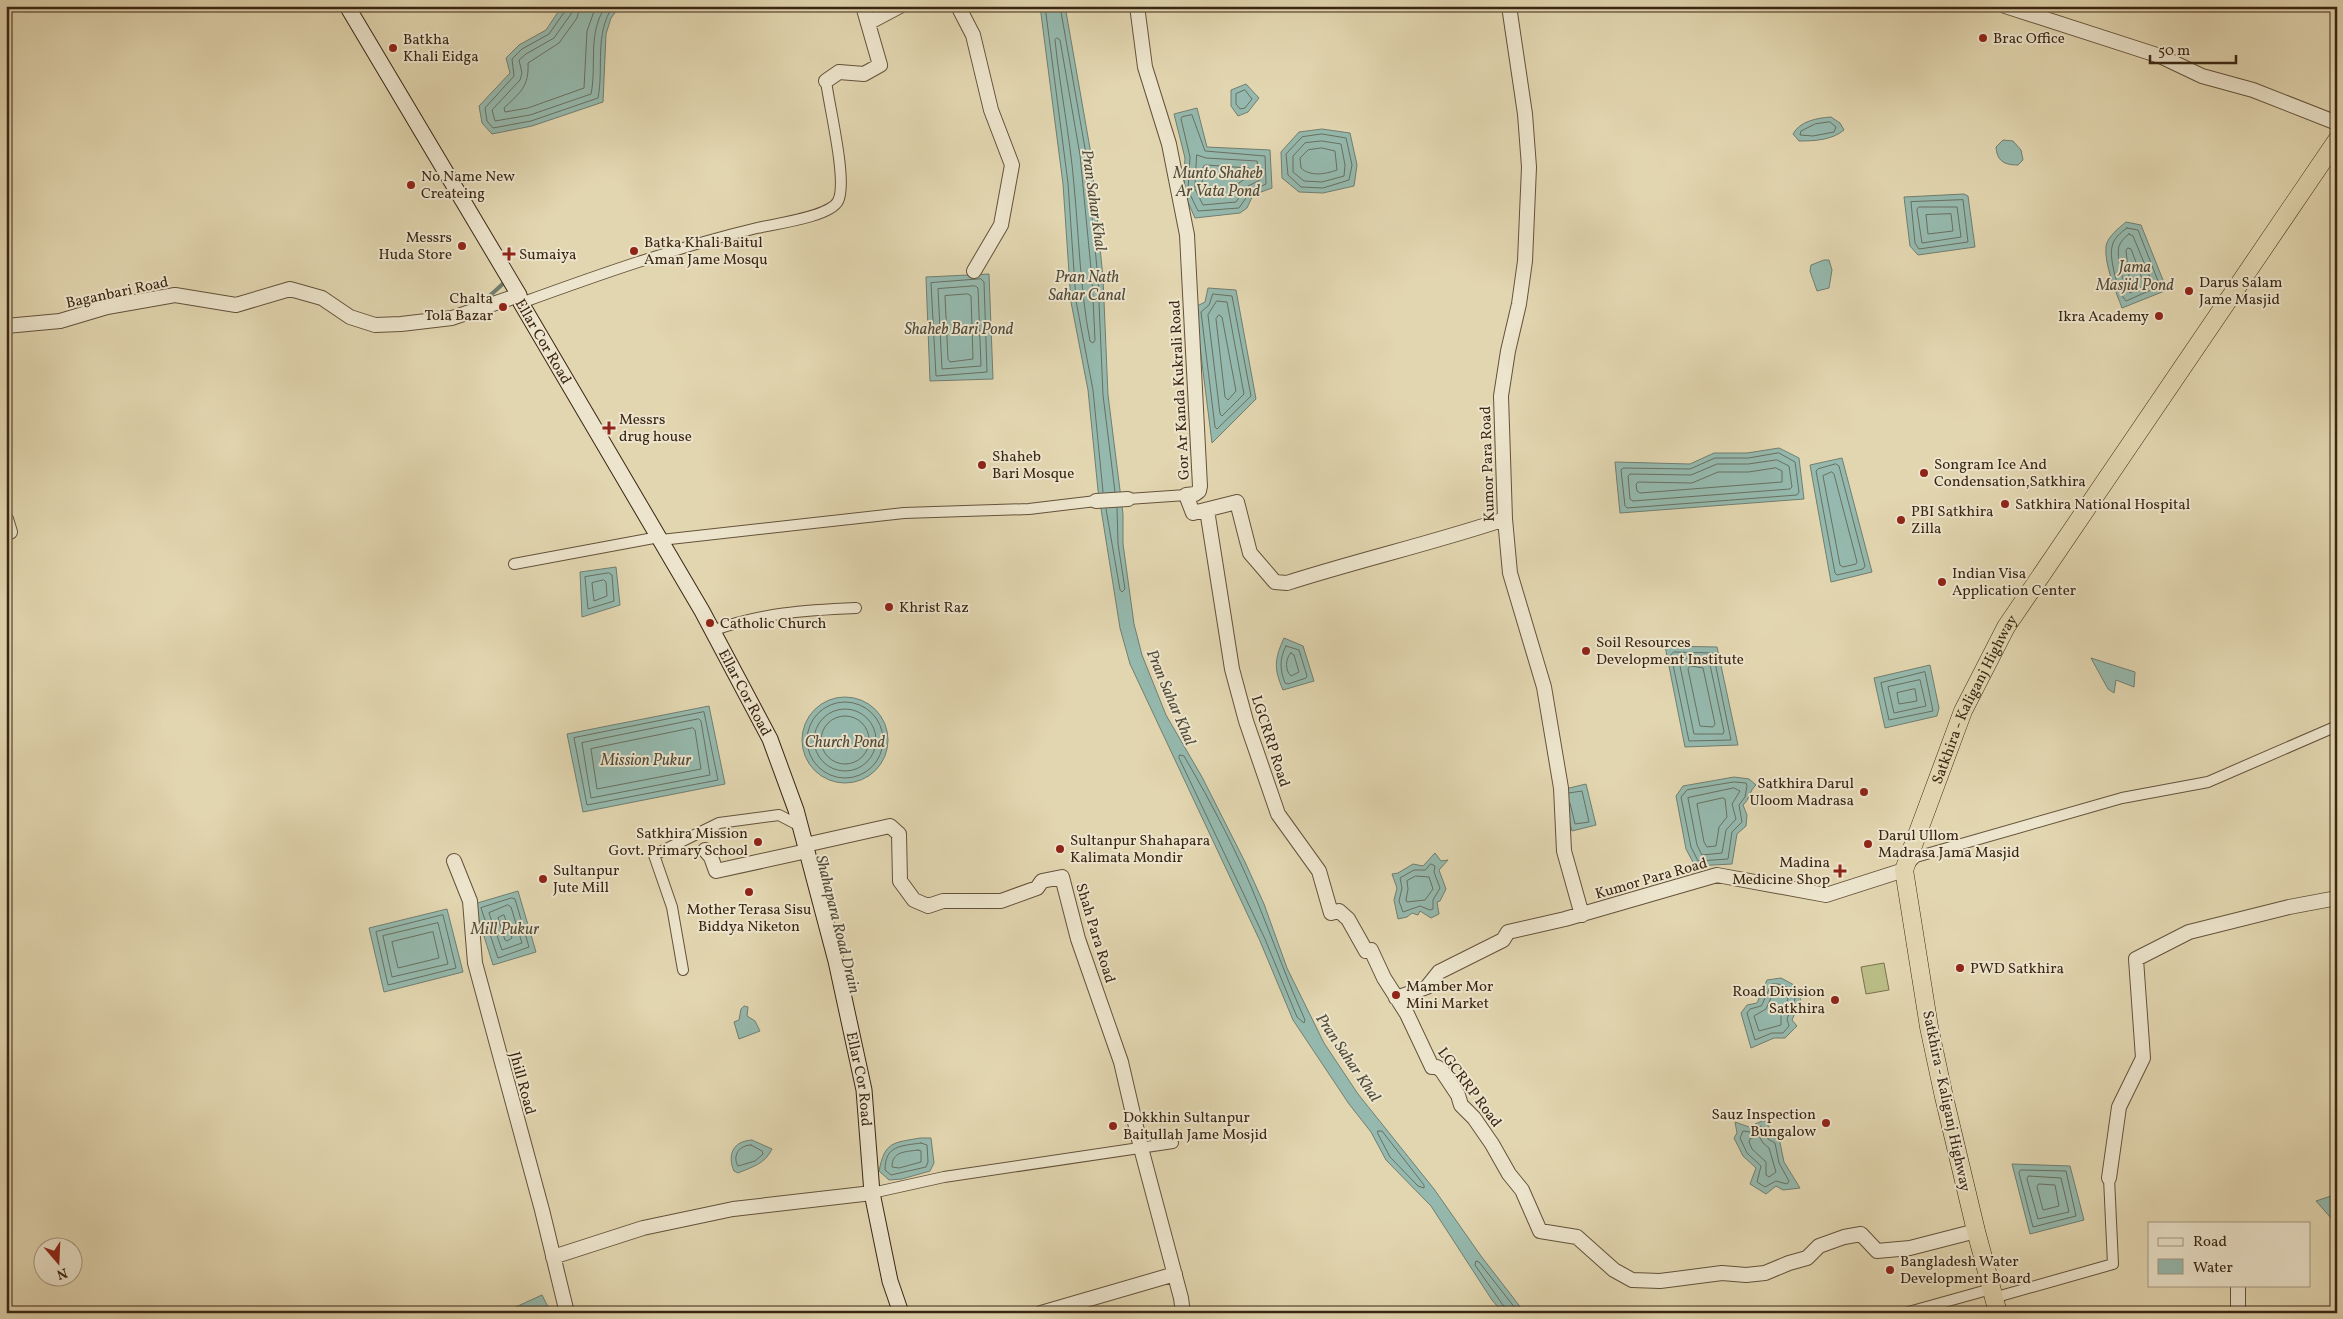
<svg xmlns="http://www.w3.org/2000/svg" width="2343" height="1319" font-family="Vollkorn,serif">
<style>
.green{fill:#babc86;stroke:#7a714c}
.water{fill:#95b9ae;stroke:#717e70}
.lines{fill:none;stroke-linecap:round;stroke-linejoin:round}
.shore{stroke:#687060;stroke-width:1}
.stream{stroke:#717e70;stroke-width:4}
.minor-casing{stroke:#64523a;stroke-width:12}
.tertiary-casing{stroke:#64523a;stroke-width:16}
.secondary-casing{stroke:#3a2613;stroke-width:17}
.trunk-casing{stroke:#3a2613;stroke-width:19}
.minor{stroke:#ece4cc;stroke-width:10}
.tertiary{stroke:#ece4cc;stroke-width:14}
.secondary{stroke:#ece4cc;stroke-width:15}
.trunk{stroke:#e2d6b0;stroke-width:18}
.poi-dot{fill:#8f2418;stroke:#ece4cc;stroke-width:2}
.labels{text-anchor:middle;stroke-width:4;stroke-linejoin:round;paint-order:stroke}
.poi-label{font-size:15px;fill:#3a2613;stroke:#ece4cc;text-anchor:start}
.street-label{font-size:15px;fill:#3a2613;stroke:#ece4cc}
.water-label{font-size:16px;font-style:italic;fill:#514b3a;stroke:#ece4cc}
</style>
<rect width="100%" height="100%" fill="#e2d6b0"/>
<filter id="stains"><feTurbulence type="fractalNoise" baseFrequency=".004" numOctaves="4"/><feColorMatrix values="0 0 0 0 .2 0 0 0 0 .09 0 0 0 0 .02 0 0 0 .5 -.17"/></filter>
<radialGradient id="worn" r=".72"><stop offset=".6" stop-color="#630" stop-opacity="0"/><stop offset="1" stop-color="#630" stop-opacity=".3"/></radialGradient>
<!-- green -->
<path class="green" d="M1884 963 1889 990 1866 994 1861 967Z"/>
<!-- water -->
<path class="water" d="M562 6H620L611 18 606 34 603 102 532 126 492 134 482 123 479 106 510 73 506 58 519 45 546 30Z
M1040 6H1065L1091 154 1103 278 1108 395 1123 514V544L1134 624 1142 655 1166 715 1202 777 1245 862 1264 904 1287 968 1324 1043 1358 1094 1434 1189 1481 1256 1525 1313H1503L1492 1300 1431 1206 1386 1160 1371 1132 1349 1104 1293 1020 1260 941 1130 664 1120 628 1098 490 1088 390 1071 302 1063 184Z
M1246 84 1259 98 1248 112 1238 116 1231 106V90Z
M1197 108 1207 147 1270 150 1272 188 1253 195 1247 208 1240 213 1195 218 1183 191 1185 158 1174 114Z
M1831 117 1840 123 1844 130C1832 140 1815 141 1799 141L1793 134C1800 121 1817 118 1831 117Z
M1322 129 1350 133 1357 165 1354 186 1323 193 1299 192 1282 178 1281 152 1299 132Z
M2003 140 2013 141 2021 150 2023 160 2018 165C2004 165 1997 161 1996 147Z
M1964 194 1968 196 1975 247 1918 255 1910 246 1904 197Z
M2126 222 2141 225 2167 290 2122 308C2116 292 2104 264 2106 246 2108 236 2119 228 2126 222Z
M1824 260H1829L1832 270 1829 288 1817 291 1810 271 1811 265Z
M989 274 993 379 930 381 926 277Z
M1208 288 1236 290 1256 399 1212 443 1195 307 1205 302Z
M1779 448 1799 458 1804 499 1620 513 1615 462 1690 464 1714 453H1747Z
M1842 458 1872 572 1831 582 1810 465Z
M616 567 620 605 582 617 580 572Z
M1284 638 1303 646 1314 681 1283 690C1274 669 1274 660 1284 638Z
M1665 646 1717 647 1738 745 1685 747Z
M2091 658 2135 672 2134 687 2116 680 2114 693 2108 689Z
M1930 665 1939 708 1937 716 1885 728 1874 678Z
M802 740a43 43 0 1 1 86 0a43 43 0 1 1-86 0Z
M709 706 725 784 583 812 567 734Z
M1734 777 1749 779 1756 785C1749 791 1750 799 1743 805L1747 815 1746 826 1737 834 1732 864 1695 866 1686 849 1676 796 1683 786Z
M1586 784 1596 825 1572 831 1561 790Z
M1435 853 1441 861 1448 860 1439 870 1446 889 1440 901 1437 902 1439 914 1431 918 1420 911 1418 915 1412 913 1407 917 1398 919 1394 900 1397 888 1392 874 1398 873 1413 864 1423 866Z
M518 891 536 952 493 965 474 904Z
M447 909 463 972 384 992 369 928Z
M1781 978 1794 985 1801 1000 1792 1020 1797 1026 1785 1038H1774L1751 1048 1741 1013 1747 1005 1757 1003 1767 980Z
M744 1006 748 1007 747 1016 755 1021 760 1031 739 1039 734 1022 739 1020 741 1009Z
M1764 1120 1770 1128 1771 1136 1778 1133 1784 1162 1800 1188 1783 1190 1776 1186 1766 1194 1750 1184 1756 1168 1743 1156 1734 1138 1737 1133 1735 1122 1749 1127Z
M920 1138H931L934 1163 930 1171 902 1179 889 1180 879 1171C885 1141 893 1143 920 1138Z
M752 1140 772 1149C765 1164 752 1167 738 1173L734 1171C727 1155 733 1141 752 1140Z
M2012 1164 2070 1166 2084 1220 2030 1234Z
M2337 1194V1215L2331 1218 2316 1201Z
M542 1295 551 1313H508L507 1311Z"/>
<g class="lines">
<!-- shore -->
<path class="shore" d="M566 6 565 11 549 34 522 49 512 59 514 76 485 108 487 121 493 128 531 121 598 98C604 67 594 34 613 6
M572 6 571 14 554 38 526 54 519 60 522 73 520 80 492 110 495 121 530 115 591 94C597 65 587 32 606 6
M580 6 577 18 559 43 528 63C529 86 521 92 504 108L505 112 528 108 584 88 587 31 596 6
M1045 6 1068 183 1076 301 1093 390 1103 492
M1060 6 1086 154 1098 279 1103 395 1115 492
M1057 38 1060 40 1080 155 1092 279 1095 340 1093 343 1090 341C1080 289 1079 237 1074 185 1070 136 1060 89 1055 40Z
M1245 90 1252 99 1245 108 1240 109 1236 104V94Z
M1192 115 1205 151 1265 156 1266 184 1250 192 1239 208 1198 211 1188 190 1190 157 1181 119 1182 117Z
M1830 122 1836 127 1834 132 1813 136 1800 135 1801 131 1815 124Z
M1322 134 1346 138 1352 165 1349 180 1323 188 1301 187 1288 175 1286 154 1302 137Z
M1322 141 1341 144 1345 165 1344 176 1322 182 1304 181 1293 172V156L1305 143Z
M1322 148 1335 151 1337 170C1326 174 1310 177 1301 168L1300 158 1308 150Z
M1197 155 1206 158 1257 161 1260 180 1246 187 1236 202 1203 205 1195 189Z
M1206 165 1249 168 1252 174 1239 183 1232 195 1208 197 1202 187 1203 167Z
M1963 200 1968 242 1919 249 1915 243 1911 202Z
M1919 207H1957L1961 237 1922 243 1917 210Z
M1951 214 1953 231 1928 234 1926 215Z
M2127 228 2138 230 2160 286 2126 301C2118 293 2109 258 2112 247 2113 239 2121 232 2127 228Z
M2129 234 2133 236 2152 282 2130 293C2123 286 2116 256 2119 246 2121 241 2125 237 2129 234Z
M2128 248 2131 249 2142 278 2134 283 2129 276 2126 251Z
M981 279 984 282 987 372 936 376 931 283Z
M975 286 978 288 981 366 942 369 938 289Z
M968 294 971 296 973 359 950 362 948 359 945 296Z
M1213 294 1232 296 1251 396 1217 429 1215 427 1201 312 1209 305Z
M1217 301 1227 302 1244 394 1222 416 1220 414 1208 315Z
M1219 315 1222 317 1236 391 1228 400 1225 397 1216 319Z
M1779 453 1795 462 1799 492 1797 495 1627 508 1625 506 1621 470 1623 468 1690 469 1715 458H1748Z
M1777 460 1789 466 1792 487 1790 489 1633 501 1630 499 1628 476 1630 474 1691 475 1717 464H1748Z
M1836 464 1839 466 1865 566 1863 569 1837 575 1835 573 1816 471 1818 469Z
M1776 468 1782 471V482L1640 493 1637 491 1636 484 1638 482 1692 483 1718 472H1748Z
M1832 472 1834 474 1857 562 1856 564 1843 567 1840 565 1823 476Z
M1106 509 1120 590 1122 592 1125 589 1118 544 1117 508
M609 573 612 575 614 601 588 609 585 577Z
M604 580 606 582 607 596 594 601 592 583Z
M1286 646 1299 650 1307 676 1306 678 1288 684 1285 683C1280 670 1279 659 1286 646Z
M1674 652 1713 653 1731 740 1689 741 1671 655Z
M1291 653 1294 655 1299 672 1291 676C1285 671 1285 658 1291 653Z
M1682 658 1709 660 1724 731 1723 734H1694L1679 661Z
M1691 666 1703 668 1715 724 1713 727 1700 726 1688 669Z
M1925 672 1933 711 1889 720 1881 683Z
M1920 680 1926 706 1894 713 1888 687Z
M1915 689 1917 701 1899 704 1897 693Z
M807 740a38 38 0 1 1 76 0a38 38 0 1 1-76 0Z
M814 740a31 31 0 1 1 62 0a31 31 0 1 1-62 0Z
M704 712 718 780 587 805 574 738Z
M821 740a24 24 0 1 1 48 0a24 24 0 1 1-48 0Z
M699 719 701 721 710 775 591 798 582 743Z
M693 728 695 730 701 769 597 789 591 749Z
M1180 755 1184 756C1212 804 1239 855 1259 906 1275 945 1288 983 1305 1020L1304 1023 1297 1017 1265 939 1179 758Z
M1734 782 1746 783 1747 786 1745 797 1739 805 1742 822 1732 832 1728 859 1698 861 1691 847 1681 797 1687 790Z
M1734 788 1740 791 1732 804 1736 819 1726 830 1722 853 1702 855 1697 845 1688 798Z
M1569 793 1582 791 1589 822 1575 824 1570 803
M1723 798 1725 799 1727 817 1719 827 1716 846 1707 847 1704 842 1697 804Z
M1431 864 1435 866 1434 872 1440 888 1433 900V909L1430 910 1420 906 1403 912 1399 901 1402 888 1400 878 1414 870H1425Z
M1416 876 1429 877 1433 889 1425 900 1407 902 1406 900 1408 889 1407 881Z
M512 898 515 899 529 947 498 958 481 908Z
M508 905 511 907 522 943 502 950 489 913Z
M443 915 456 968 388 985 376 932Z
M504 915 512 938 507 941 505 940 498 918Z
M438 923 448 964 392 977 383 936Z
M433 932 439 958 398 968 392 942Z
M1772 984C1785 983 1790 988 1795 999L1787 1019 1789 1026 1783 1033H1772L1755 1040 1747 1013 1750 1009 1761 1006Z
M1779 990 1785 993 1788 999 1781 1016V1025L1759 1031 1754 1016 1766 1009 1774 991Z
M1761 1126 1765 1130 1768 1139 1775 1143 1779 1163 1789 1181 1787 1184 1776 1181 1765 1187 1757 1182 1761 1166 1747 1153 1740 1138 1743 1131 1751 1132Z
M1378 1131H1382L1424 1185V1188L1418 1186 1390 1157 1378 1134Z
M1759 1136 1763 1143 1769 1148 1776 1172 1769 1177 1766 1175V1162L1752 1149 1749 1142 1750 1139Z
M921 1143 927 1145 928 1162 926 1167 891 1175 885 1170C885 1145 901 1146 921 1143Z
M751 1145 762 1151 763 1154 755 1161 738 1166C732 1156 739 1145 751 1145Z
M918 1150 921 1151V1162L899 1168 892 1167C892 1151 905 1152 918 1150Z
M2021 1170 2066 1171 2076 1216 2033 1227 2019 1173Z
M2029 1176 2061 1178 2069 1212 2038 1219 2027 1179Z
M2039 1184 2055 1185 2059 1206 2043 1210 2037 1187Z
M1506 1313 1505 1308 1475 1265 1476 1261 1479 1262 1519 1313"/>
<!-- stream -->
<path class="stream" d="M483 302 507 280"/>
<defs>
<path id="minor" d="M521 303C598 275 677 247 757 228 774 224 830 217 838 201 848 182 829 106 826 81
M1128 499 1186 495
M661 540 904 513 1029 509 1096 501
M514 564 659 537
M712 631C760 613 806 610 856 608
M1909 864 1916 857 2122 798 2208 782 2337 726
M683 970 672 907 654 855 719 823 779 815 800 826
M872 1193 944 1177 1173 1143
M1993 1298 2113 1264 2109 1178
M1905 1313 1991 1289"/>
<path id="tertiary" d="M958 6 973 35 991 110 1012 165 1001 225 974 271
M1137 6 1145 67 1169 144 1187 235 1200 486 1199 491 1195 494 1186 495 1193 513 1237 502 1250 553 1275 582 1287 583C1359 560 1433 543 1505 519
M1509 6 1525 114 1529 167 1525 261 1519 304 1508 351 1501 396 1505 519 1510 573 1544 687 1561 788 1564 851 1582 915
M2005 6 2160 56 2202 76 2253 90 2337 123
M868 23 900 6
M826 81 839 72 864 74 880 65 863 6
M6 326 60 321 107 307 175 295 236 305 290 289 322 298 350 317 375 325 401 324 452 318 519 295
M1096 501 1128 499
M1207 510 1232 669 1246 721 1278 814 1319 871 1331 913 1339 911 1348 919 1366 951 1371 950 1384 978 1407 1014 1432 1067H1437L1442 1071 1458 1095 1461 1105 1474 1118 1492 1144 1509 1174 1522 1190 1540 1231 1577 1237 1614 1270 1632 1280 1660 1281 1722 1273 1746 1275 1765 1273 1789 1263 1807 1258 1819 1246 1844 1237 1861 1234 1877 1251 1910 1248 1976 1231
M6 519 10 532
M805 845 890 826 899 834 900 881 914 900 928 906 943 901H1001L1037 888 1042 881 1062 877 1078 939 1121 1062 1141 1148 1181 1298 1183 1313
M705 850 711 857 716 871 807 851
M454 861 470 901 475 963 542 1210 567 1313
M1396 998 1427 987 1439 972 1503 940 1508 932 1565 919 1717 875 1826 895 1904 870
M2109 1178 2119 1107 2143 1058 2136 959 2189 932 2289 907 2337 898
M553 1257 643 1228 733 1209 872 1193
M1041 1313 1175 1274
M2238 1313V1285
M2335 1313 2337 1312"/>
<g id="secondary">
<path id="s1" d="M347 6 519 295 521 303 702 611 770 739 796 810 836 961 864 1090 872 1193 890 1281 901 1313"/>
</g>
<g id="trunk">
<path id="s2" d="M1998 1313 1976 1231 1944 1097 1929 1027 1904 870 1963 711 2006 627 2337 140"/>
</g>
</defs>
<!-- minor casing -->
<use href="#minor" class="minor-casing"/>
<!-- tertiary casing -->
<use href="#tertiary" class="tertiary-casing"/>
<!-- secondary casing -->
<use href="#secondary" class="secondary-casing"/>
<!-- trunk casing -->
<use href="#trunk" class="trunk-casing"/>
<!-- minor -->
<use href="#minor" class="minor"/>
<!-- tertiary -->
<use href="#tertiary" class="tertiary"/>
<!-- secondary -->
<use href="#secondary" class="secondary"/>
<!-- trunk -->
<use href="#trunk" class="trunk"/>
</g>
<!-- markers -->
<g class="poi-dot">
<circle cx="1983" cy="38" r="5"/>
<circle cx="393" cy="48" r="5"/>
<circle cx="411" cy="185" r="5"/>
<circle cx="462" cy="246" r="5"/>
<circle cx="634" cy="251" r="5"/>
<path d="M506.5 246.5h5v5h5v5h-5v5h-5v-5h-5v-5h5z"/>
<circle cx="2189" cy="291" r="5"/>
<circle cx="503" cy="307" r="5"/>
<circle cx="2159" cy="316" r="5"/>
<path d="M606.5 420.5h5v5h5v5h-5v5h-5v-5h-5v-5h5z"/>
<circle cx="982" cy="465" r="5"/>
<circle cx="1924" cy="473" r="5"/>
<circle cx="2005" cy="504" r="5"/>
<circle cx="1901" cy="520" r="5"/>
<circle cx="1942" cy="582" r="5"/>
<circle cx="889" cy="607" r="5"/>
<circle cx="710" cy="623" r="5"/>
<circle cx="1586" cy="651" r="5"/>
<circle cx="1864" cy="792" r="5"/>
<circle cx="758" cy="842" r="5"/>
<circle cx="1868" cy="844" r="5"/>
<circle cx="1060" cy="849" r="5"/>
<path d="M1837.5 863.5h5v5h5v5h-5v5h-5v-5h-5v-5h5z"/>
<circle cx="543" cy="879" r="5"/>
<circle cx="749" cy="892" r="5"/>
<circle cx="1960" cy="968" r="5"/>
<circle cx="1396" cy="995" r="5"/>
<circle cx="1835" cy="1000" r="5"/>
<circle cx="1826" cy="1123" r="5"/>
<circle cx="1113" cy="1126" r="5"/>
<circle cx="1890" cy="1270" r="5"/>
</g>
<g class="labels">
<!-- poi labels -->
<g class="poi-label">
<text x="1993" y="43">Brac Office</text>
<text x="403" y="44">Batkha<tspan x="403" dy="17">Khali Eidga</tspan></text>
<text x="421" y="181">No Name New<tspan x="421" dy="17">Createing</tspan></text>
<text x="452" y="242" text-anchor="end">Messrs<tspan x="452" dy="17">Huda Store</tspan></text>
<text x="644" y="247">Batka Khali Baitul<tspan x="644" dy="17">Aman Jame Mosqu</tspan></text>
<text x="519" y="259">Sumaiya</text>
<text x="2199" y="287">Darus Salam<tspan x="2199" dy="17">Jame Masjid</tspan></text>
<text x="493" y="303" text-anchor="end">Chalta<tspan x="493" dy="17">Tola Bazar</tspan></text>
<text x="2149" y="321" text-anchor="end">Ikra Academy</text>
<text x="619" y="424">Messrs<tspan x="619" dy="17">drug house</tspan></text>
<text x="992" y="461">Shaheb<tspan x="992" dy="17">Bari Mosque</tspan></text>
<text x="1934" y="469">Songram Ice And<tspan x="1934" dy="17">Condensation,Satkhira</tspan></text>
<text x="2015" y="509">Satkhira National Hospital</text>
<text x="1911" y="516">PBI Satkhira<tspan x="1911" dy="17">Zilla</tspan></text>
<text x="1952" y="578">Indian Visa<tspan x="1952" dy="17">Application Center</tspan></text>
<text x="899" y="612">Khrist Raz</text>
<text x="720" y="628">Catholic Church</text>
<text x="1596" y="647">Soil Resources<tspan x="1596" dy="17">Development Institute</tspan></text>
<text x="1854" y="788" text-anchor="end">Satkhira Darul<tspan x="1854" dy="17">Uloom Madrasa</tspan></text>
<text x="748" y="838" text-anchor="end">Satkhira Mission<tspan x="748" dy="17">Govt. Primary School</tspan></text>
<text x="1878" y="840">Darul Ullom<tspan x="1878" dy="17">Madrasa Jama Masjid</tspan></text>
<text x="1070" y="845">Sultanpur Shahapara<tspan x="1070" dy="17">Kalimata Mondir</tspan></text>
<text x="1830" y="867" text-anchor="end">Madina<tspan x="1830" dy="17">Medicine Shop</tspan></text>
<text x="553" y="875">Sultanpur<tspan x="553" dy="17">Jute Mill</tspan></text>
<text x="749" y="914" text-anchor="middle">Mother Terasa Sisu<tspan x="749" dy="17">Biddya Niketon</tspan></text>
<text x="1970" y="973">PWD Satkhira</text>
<text x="1406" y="991">Mamber Mor<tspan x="1406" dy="17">Mini Market</tspan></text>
<text x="1825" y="996" text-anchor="end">Road Division<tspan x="1825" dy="17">Satkhira</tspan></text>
<text x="1816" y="1119" text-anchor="end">Sauz Inspection<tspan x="1816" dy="17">Bungalow</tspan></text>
<text x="1123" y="1122">Dokkhin Sultanpur<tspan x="1123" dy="17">Baitullah Jame Mosjid</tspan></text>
<text x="1900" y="1266">Bangladesh Water<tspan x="1900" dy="17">Development Board</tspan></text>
</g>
<!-- street labels -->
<g class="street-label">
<text transform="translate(117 292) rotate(-12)" y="5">Baganbari Road</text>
<text dy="5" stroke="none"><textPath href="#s1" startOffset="389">Ellar Cor Road</textPath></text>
<text transform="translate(1179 390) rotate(-93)" y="5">Gor Ar Kanda Kukrali Road</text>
<text transform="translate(1487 464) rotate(-92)" y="5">Kumor Para Road</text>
<text dy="5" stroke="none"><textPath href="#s1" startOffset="794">Ellar Cor Road</textPath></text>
<text dy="5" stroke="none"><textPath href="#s2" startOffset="638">Satkhira - Kaliganj Highway</textPath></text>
<text transform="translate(1271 741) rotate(72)" y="5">LGCRRP Road</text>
<text transform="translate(1651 878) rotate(-16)" y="5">Kumor Para Road</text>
<text transform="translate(1096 933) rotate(73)" y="5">Shah Para Road</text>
<text dy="5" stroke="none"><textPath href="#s1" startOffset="1199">Ellar Cor Road</textPath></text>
<text transform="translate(523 1083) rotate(75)" y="5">Jhill Road</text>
<text transform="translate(1470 1087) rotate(53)" y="5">LGCRRP Road</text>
<text transform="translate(1947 1101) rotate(78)" y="5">Satkhira - Kaliganj Highway</text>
</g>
<!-- water labels -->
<g class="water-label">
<text x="1218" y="178">Munto Shaheb<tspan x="1218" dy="18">Ar Vata Pond</tspan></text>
<text transform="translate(1095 200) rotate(82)" y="6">Pran Sahar Khal</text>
<text x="2135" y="272">Jama<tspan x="2135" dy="18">Masjid Pond</tspan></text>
<text x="1087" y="282">Pran Nath<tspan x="1087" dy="18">Sahar Canal</tspan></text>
<text x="959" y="334">Shaheb Bari Pond</text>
<text transform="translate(1172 697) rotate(67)" y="6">Pran Sahar Khal</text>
<text x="845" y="747">Church Pond</text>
<text x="646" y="765">Mission Pukur</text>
<text transform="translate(839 924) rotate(76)" y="6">Shahapara Road Drain</text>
<text x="505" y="934">Mill Pukur</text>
<text transform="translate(1349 1057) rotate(56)" y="6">Pran Sahar Khal</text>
</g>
</g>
<!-- margin -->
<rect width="2343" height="1319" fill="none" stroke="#e2d6b0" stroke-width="25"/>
<rect x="8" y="8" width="2328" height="1304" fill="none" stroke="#3a2613" stroke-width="2.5"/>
<rect x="12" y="12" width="2318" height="1294" fill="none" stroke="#3a2613"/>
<!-- legend -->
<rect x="2148" y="1222" width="162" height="65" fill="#ece4cc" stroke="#a59882"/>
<rect x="2158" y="1238" width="25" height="8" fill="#ece4cc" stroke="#a59882"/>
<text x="2193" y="1246" font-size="15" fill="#3a2613">Road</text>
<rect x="2158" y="1259" width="25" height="15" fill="#95b9ae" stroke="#a59882"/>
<text x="2193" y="1272" font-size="15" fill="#3a2613">Water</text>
<!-- north arrow -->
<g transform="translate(58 1262) rotate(161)"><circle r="24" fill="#ece4cc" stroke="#a59882"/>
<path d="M0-4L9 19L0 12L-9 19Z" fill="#8f2418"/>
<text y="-8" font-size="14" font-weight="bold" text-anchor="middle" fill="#3a2613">N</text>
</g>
<!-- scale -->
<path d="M2150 55v8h86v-8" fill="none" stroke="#3a2613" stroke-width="2.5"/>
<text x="2158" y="55" font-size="15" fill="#3a2613" stroke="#ece4cc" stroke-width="4" paint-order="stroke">50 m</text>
<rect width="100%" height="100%" filter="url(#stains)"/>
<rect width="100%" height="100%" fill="url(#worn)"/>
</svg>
